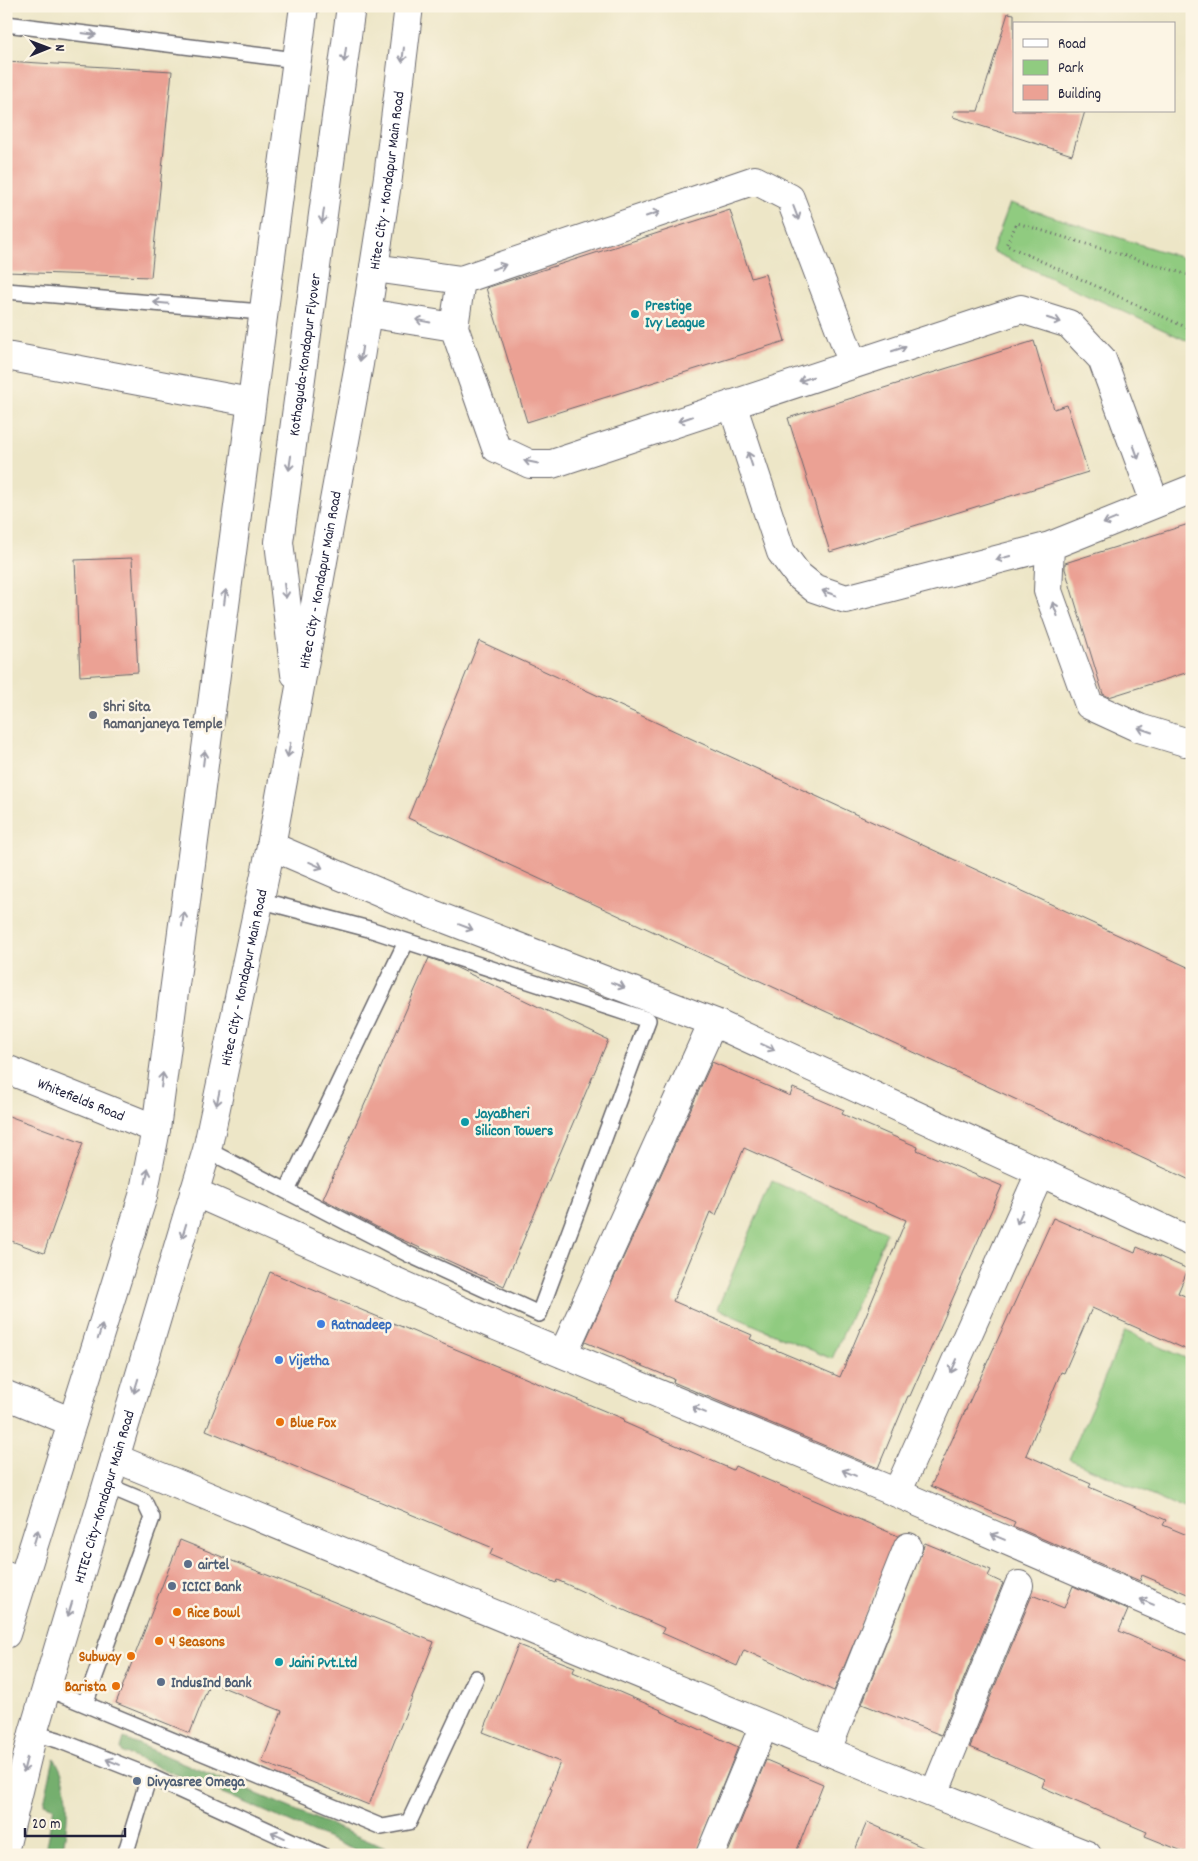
<svg xmlns="http://www.w3.org/2000/svg" width="1198" height="1861" font-family="Dekko,sans-serif">
<style>
.green{fill:#90cb80;stroke:#59765e}
.forest{fill:#74af6e;stroke:#4b6854}
.building{fill:#eba194;fill-rule:evenodd}
.lines{fill:none;stroke-linecap:round;stroke-linejoin:round}
.lane-casing{stroke:#69676c;stroke-width:18}
.street-casing{stroke:#69676c;stroke-width:30}
.secondary-casing{stroke:#69676c;stroke-width:30}
.primary-casing{stroke:#69676c;stroke-width:30}
.path{stroke:#69676c;stroke-width:3;stroke-dasharray:1 4;stroke-linecap:butt}
.lane{stroke:#fff;stroke-width:15}
.street{stroke:#fff;stroke-width:28}
.secondary{stroke:#fff;stroke-width:28}
.primary{stroke:#fff;stroke-width:28}
.oneway{stroke:#9c9ca7}
.culture-dot{fill:#0f9aa8;stroke:#fcf5e5;stroke-width:2}
.worship-dot{fill:#6b7280;stroke:#fcf5e5;stroke-width:2}
.shop-dot{fill:#3f7fe0;stroke:#fcf5e5;stroke-width:2}
.food-dot{fill:#e8710a;stroke:#fcf5e5;stroke-width:2}
.service-dot{fill:#5c6f8a;stroke:#fcf5e5;stroke-width:2}
.labels{text-anchor:middle;stroke-width:5;stroke-linejoin:round;paint-order:stroke}
.street-label{font-size:15px;fill:#22223b;stroke:#fcf5e5}
.culture-label{font-size:15px;font-weight:bold;fill:#0d838f;stroke:#fcf5e5;text-anchor:start}
.worship-label{font-size:15px;font-weight:bold;fill:#5b616d;stroke:#fcf5e5;text-anchor:start}
.shop-label{font-size:15px;font-weight:bold;fill:#366cbe;stroke:#fcf5e5;text-anchor:start}
.food-label{font-size:15px;font-weight:bold;fill:#c56008;stroke:#fcf5e5;text-anchor:start}
.service-label{font-size:15px;font-weight:bold;fill:#4e5e75;stroke:#fcf5e5;text-anchor:start}
</style>
<rect width="100%" height="100%" fill="#fcf5e5"/>
<filter id="ink" filterUnits="userSpaceOnUse"><feTurbulence type="fractalNoise" baseFrequency=".02" numOctaves="2"/><feDisplacementMap in="SourceGraphic" scale="10" xChannelSelector="R" yChannelSelector="G"/><feConvolveMatrix kernelMatrix="1 2 1 2 8 2 1 2 1" color-interpolation-filters="sRGB"/></filter>
<filter id="wash" filterUnits="userSpaceOnUse"><feTurbulence type="fractalNoise" baseFrequency=".0096" numOctaves="4" result="noise"/><feDisplacementMap in="SourceGraphic" scale="20" xChannelSelector="R" yChannelSelector="G"/><feGaussianBlur stdDeviation="1.12" result="paint"/><feColorMatrix in="noise" values="0 0 0 0 0 0 0 0 0 0 0 0 0 0 0 0 0 1.4 0 .05"/><feComposite in="paint" operator="in"/></filter>
<g filter="url(#wash)">
<rect width="100%" height="100%" fill="#ede6c7"/>
<!-- green -->
<path class="green" d="M1010 203 1192 261V343L992 251Z
M772 1181 887 1232 832 1359 717 1309Z
M1125 1331 1192 1361V1492L1184 1510 1069 1459Z"/>
<!-- forest -->
<path class="forest" d="M124 1738 402 1855H366L227 1795 123 1753 121 1748Z
M54 1758C72 1783 69 1826 61 1855H44L54 1807 44 1803Z"/>
<g id="blocks">
<!-- building -->
<path class="building" d="M1008 13 1014 14V111H1085L1072 155 953 117 954 111H978Z
M6 61 172 71 151 277 6 272Z
M730 210 751 278 765 274 785 341 527 422 486 288Z
M1034 341 1054 409 1067 405 1088 472 830 552 788 418Z
M1192 523V671L1109 697 1103 694 1065 569V563Z
M132 558 138 672 80 676 75 560Z
M479 641 1192 969V1181L408 818Z
M429 958 453 966 608 1040 504 1286 396 1237 323 1199Z
M712 1062 790 1096 793 1088 844 1110 842 1114 918 1147 917 1150 1002 1186 910 1396H908L878 1468 673 1382 674 1379 585 1342ZM744 1148 906 1220 840 1377 750 1339 752 1335 673 1301 710 1212 716 1215Z
M6 1115 83 1143 44 1253 6 1239Z
M1053 1218 1135 1253 1137 1247 1188 1269 1178 1293 1192 1299V1352L1092 1308 1064 1373 1061 1372 1026 1455 1091 1484 1089 1487 1166 1520 1163 1525 1192 1537V1596L1142 1575 1140 1581 1013 1526 1015 1522 931 1486Z
M270 1272 624 1419 623 1422 733 1470 735 1466 898 1536 834 1691 744 1650 737 1666 662 1633 664 1628 557 1580 556 1583 490 1555 493 1548 206 1430Z
M180 1540 434 1642 369 1805 262 1762 282 1711 210 1682 190 1733 116 1703Z
M925 1543 991 1570 988 1576 1003 1583 941 1735 862 1704Z
M1073 1586 1128 1610 1119 1631 1192 1662V1855L1145 1836 1147 1832 1042 1787 1045 1779 970 1747 1032 1595 1064 1608Z
M518 1645 575 1667 573 1672 661 1710 660 1711 738 1747 695 1855H525L552 1789 550 1788 560 1762 483 1732Z
M766 1760 823 1784 795 1855H727Z
M867 1822 940 1855H853Z"/>
</g>
</g>
<g filter="url(#ink)">
<use href="#blocks" fill-opacity="0" stroke="#69676c" stroke-width="1"/>
<g class="lines">
<defs>
<path id="lane" d="M6 24 296 60
M6 291 262 312
M207 1150 410 1255 539 1314 648 1020 369 929 259 900
M287 1191 406 942
M6 1569 24 1576
M46 1688 382 1827 409 1822 476 1678
M85 1704 152 1518 144 1501 106 1485
M33 1733 58 1740 149 1776 322 1855
M125 1855 149 1776"/>
<path id="street" d="M374 268 461 280 755 180 790 198 853 364
M367 313 454 327 496 448 530 464H552L1021 309 1069 324 1102 359 1155 503
M454 327 461 280
M6 356 250 402
M732 404 781 552 798 575 814 588 846 599 1050 546 1192 489
M1050 546 1048 591 1089 705 1139 728 1185 742H1192
M271 846 399 901 713 1022 1192 1242
M194 1192 496 1326 897 1493 1192 1621
M563 1354 713 1022
M6 1395 72 1422
M115 1458 871 1769 1087 1855
M897 1493 1040 1173
M827 1750 908 1547
M934 1794 1019 1585
M710 1855 764 1725"/>
<g id="secondary">
<path id="s1" d="M6 1069 156 1129"/>
</g>
<g id="primary">
<path id="s2" d="M295 674 279 542 351 6"/>
<path d="M6 1634 143 1196 156 1129 304 6"/>
<path id="s3" d="M6 1844 33 1733 207 1150 271 846 359 364 388 177 409 6"/>
</g>
</defs>
<!-- lane casing -->
<use href="#lane" class="lane-casing"/>
<!-- street casing -->
<use href="#street" class="street-casing"/>
<!-- secondary casing -->
<use href="#secondary" class="secondary-casing"/>
<!-- primary casing -->
<use href="#primary" class="primary-casing"/>
<!-- path -->
<path class="path" d="M1192 276 1017 223 1006 245 1192 330"/>
<!-- lane -->
<use href="#lane" class="lane"/>
<!-- street -->
<use href="#street" class="street"/>
<!-- secondary -->
<use href="#secondary" class="secondary"/>
<!-- primary -->
<use href="#primary" class="primary"/>
</g>
<!-- one-way arrows -->
<defs><path id="oneway-shaft" d="M-6 0H5M1.5-3L5.5 0L1.5 3" fill="none" stroke-width="1.6" stroke-linecap="round" stroke-linejoin="round" transform="scale(1.25)"/></defs>
<g class="oneway">
<use href="#oneway-shaft" transform="translate(89 34) rotate(7)"/>
<use href="#oneway-shaft" transform="translate(345 55) rotate(98)"/>
<use href="#oneway-shaft" transform="translate(403 55) rotate(97)"/>
<use href="#oneway-shaft" transform="translate(796 213) rotate(69)"/>
<use href="#oneway-shaft" transform="translate(653 214) rotate(-19)"/>
<use href="#oneway-shaft" transform="translate(323 216) rotate(98)"/>
<use href="#oneway-shaft" transform="translate(499 267) rotate(-19)"/>
<use href="#oneway-shaft" transform="translate(161 303) rotate(-175)"/>
<use href="#oneway-shaft" transform="translate(1054 320) rotate(18)"/>
<use href="#oneway-shaft" transform="translate(423 321) rotate(-169)"/>
<use href="#oneway-shaft" transform="translate(899 349) rotate(-18)"/>
<use href="#oneway-shaft" transform="translate(361 354) rotate(99)"/>
<use href="#oneway-shaft" transform="translate(806 379) rotate(162)"/>
<use href="#oneway-shaft" transform="translate(685 419) rotate(161)"/>
<use href="#oneway-shaft" transform="translate(1136 452) rotate(70)"/>
<use href="#oneway-shaft" transform="translate(750 459) rotate(-108)"/>
<use href="#oneway-shaft" transform="translate(531 462) rotate(-168)"/>
<use href="#oneway-shaft" transform="translate(290 463) rotate(98)"/>
<use href="#oneway-shaft" transform="translate(1110 521) rotate(158)"/>
<use href="#oneway-shaft" transform="translate(1003 558) rotate(165)"/>
<use href="#oneway-shaft" transform="translate(285 591) rotate(83)"/>
<use href="#oneway-shaft" transform="translate(829 593) rotate(-161)"/>
<use href="#oneway-shaft" transform="translate(225 597) rotate(-83)"/>
<use href="#oneway-shaft" transform="translate(1055 609) rotate(-110)"/>
<use href="#oneway-shaft" transform="translate(1145 730) rotate(-161)"/>
<use href="#oneway-shaft" transform="translate(289 750) rotate(101)"/>
<use href="#oneway-shaft" transform="translate(204 758) rotate(-83)"/>
<use href="#oneway-shaft" transform="translate(316 865) rotate(24)"/>
<use href="#oneway-shaft" transform="translate(183 919) rotate(-83)"/>
<use href="#oneway-shaft" transform="translate(466 927) rotate(21)"/>
<use href="#oneway-shaft" transform="translate(618 985) rotate(21)"/>
<use href="#oneway-shaft" transform="translate(768 1047) rotate(25)"/>
<use href="#oneway-shaft" transform="translate(162 1080) rotate(-83)"/>
<use href="#oneway-shaft" transform="translate(218 1098) rotate(102)"/>
<use href="#oneway-shaft" transform="translate(147 1176) rotate(-79)"/>
<use href="#oneway-shaft" transform="translate(1020 1217) rotate(114)"/>
<use href="#oneway-shaft" transform="translate(184 1231) rotate(107)"/>
<use href="#oneway-shaft" transform="translate(100 1332) rotate(-73)"/>
<use href="#oneway-shaft" transform="translate(954 1366) rotate(114)"/>
<use href="#oneway-shaft" transform="translate(136 1386) rotate(107)"/>
<use href="#oneway-shaft" transform="translate(699 1410) rotate(-157)"/>
<use href="#oneway-shaft" transform="translate(849 1473) rotate(-157)"/>
<use href="#oneway-shaft" transform="translate(36 1537) rotate(-73)"/>
<use href="#oneway-shaft" transform="translate(998 1537) rotate(-157)"/>
<use href="#oneway-shaft" transform="translate(1147 1602) rotate(-157)"/>
<use href="#oneway-shaft" transform="translate(70 1609) rotate(107)"/>
<use href="#oneway-shaft" transform="translate(113 1762) rotate(-158)"/>
<use href="#oneway-shaft" transform="translate(25 1765) rotate(104)"/>
<use href="#oneway-shaft" transform="translate(278 1835) rotate(-156)"/>
</g>
</g>
<!-- markers -->
<g class="culture-dot">
<circle cx="635" cy="314" r="5"/>
<circle cx="465" cy="1122" r="5"/>
<circle cx="279" cy="1662" r="5"/>
</g>
<circle class="worship-dot" cx="93" cy="715" r="5"/>
<g class="shop-dot">
<circle cx="321" cy="1324" r="5"/>
<circle cx="279" cy="1360" r="5"/>
</g>
<g class="food-dot">
<circle cx="280" cy="1422" r="5"/>
<circle cx="177" cy="1612" r="5"/>
<circle cx="159" cy="1641" r="5"/>
<circle cx="131" cy="1656" r="5"/>
<circle cx="116" cy="1686" r="5"/>
</g>
<g class="service-dot">
<circle cx="188" cy="1564" r="5"/>
<circle cx="172" cy="1586" r="5"/>
<circle cx="161" cy="1682" r="5"/>
<circle cx="137" cy="1781" r="5"/>
</g>
<g class="labels">
<!-- street labels -->
<g class="street-label">
<text dy="5" stroke="none"><textPath href="#s3" startOffset="1709">Hitec City - Kondapur Main Road</textPath></text>
<text dy="5" stroke="none"><textPath href="#s2" startOffset="322">Kothaguda-Kondapur Flyover</textPath></text>
<text dy="5" stroke="none"><textPath href="#s3" startOffset="1304">Hitec City - Kondapur Main Road</textPath></text>
<text dy="5" stroke="none"><textPath href="#s3" startOffset="899">Hitec City - Kondapur Main Road</textPath></text>
<text dy="5" stroke="none"><textPath href="#s1" startOffset="81">Whitefields Road</textPath></text>
<text dy="5" stroke="none"><textPath href="#s3" startOffset="361">HITEC City–Kondapur Main Road</textPath></text>
</g>
<!-- culture labels -->
<g class="culture-label">
<text x="645" y="310">Prestige<tspan x="645" dy="17">Ivy League</tspan></text>
<text x="475" y="1118">JayaBheri<tspan x="475" dy="17">Silicon Towers</tspan></text>
<text x="289" y="1667">Jaini Pvt.Ltd</text>
</g>
<!-- worship labels -->
<g class="worship-label">
<text x="103" y="711">Shri Sita<tspan x="103" dy="17">Ramanjaneya Temple</tspan></text>
</g>
<!-- shop labels -->
<g class="shop-label">
<text x="331" y="1329">Ratnadeep</text>
<text x="289" y="1365">Vijetha</text>
</g>
<!-- food labels -->
<g class="food-label">
<text x="290" y="1427">Blue Fox</text>
<text x="187" y="1617">Rice Bowl</text>
<text x="169" y="1646">4 Seasons</text>
<text x="121" y="1661" text-anchor="end">Subway</text>
<text x="106" y="1691" text-anchor="end">Barista</text>
</g>
<!-- service labels -->
<g class="service-label">
<text x="198" y="1569">airtel</text>
<text x="182" y="1591">ICICI Bank</text>
<text x="171" y="1687">IndusInd Bank</text>
<text x="147" y="1786">Divyasree Omega</text>
</g>
</g>
<!-- margin -->
<rect width="1198" height="1861" fill="none" stroke="#fcf5e5" stroke-width="25"/>
<!-- legend -->
<rect x="1013" y="22" width="162" height="90" fill="#fcf5e5" stroke="#a5a1a1"/>
<rect x="1023" y="39" width="25" height="8" fill="#ffffff" stroke="#a5a1a1"/>
<text x="1058" y="48" font-size="15" fill="#22223b">Road</text>
<rect x="1023" y="60" width="25" height="15" fill="#90cb80" stroke="#a5a1a1"/>
<text x="1058" y="72" font-size="15" fill="#22223b">Park</text>
<rect x="1023" y="85" width="25" height="15" fill="#eba194" stroke="#a5a1a1"/>
<text x="1058" y="98" font-size="15" fill="#22223b">Building</text>
<!-- north arrow -->
<g transform="translate(48 48) rotate(89)" stroke="#fcf5e5" stroke-width="4" paint-order="stroke">
<path d="M0-4L9 19L0 12L-9 19Z" fill="#22223b"/>
<text y="-8" font-size="14" font-weight="bold" text-anchor="middle" fill="#22223b">N</text>
</g>
<!-- scale -->
<path d="M25 1828v8h100v-8" fill="none" stroke="#22223b" stroke-width="2.5"/>
<text x="32" y="1828" font-size="15" fill="#22223b" stroke="#fcf5e5" stroke-width="4" paint-order="stroke">20 m</text>
</svg>
